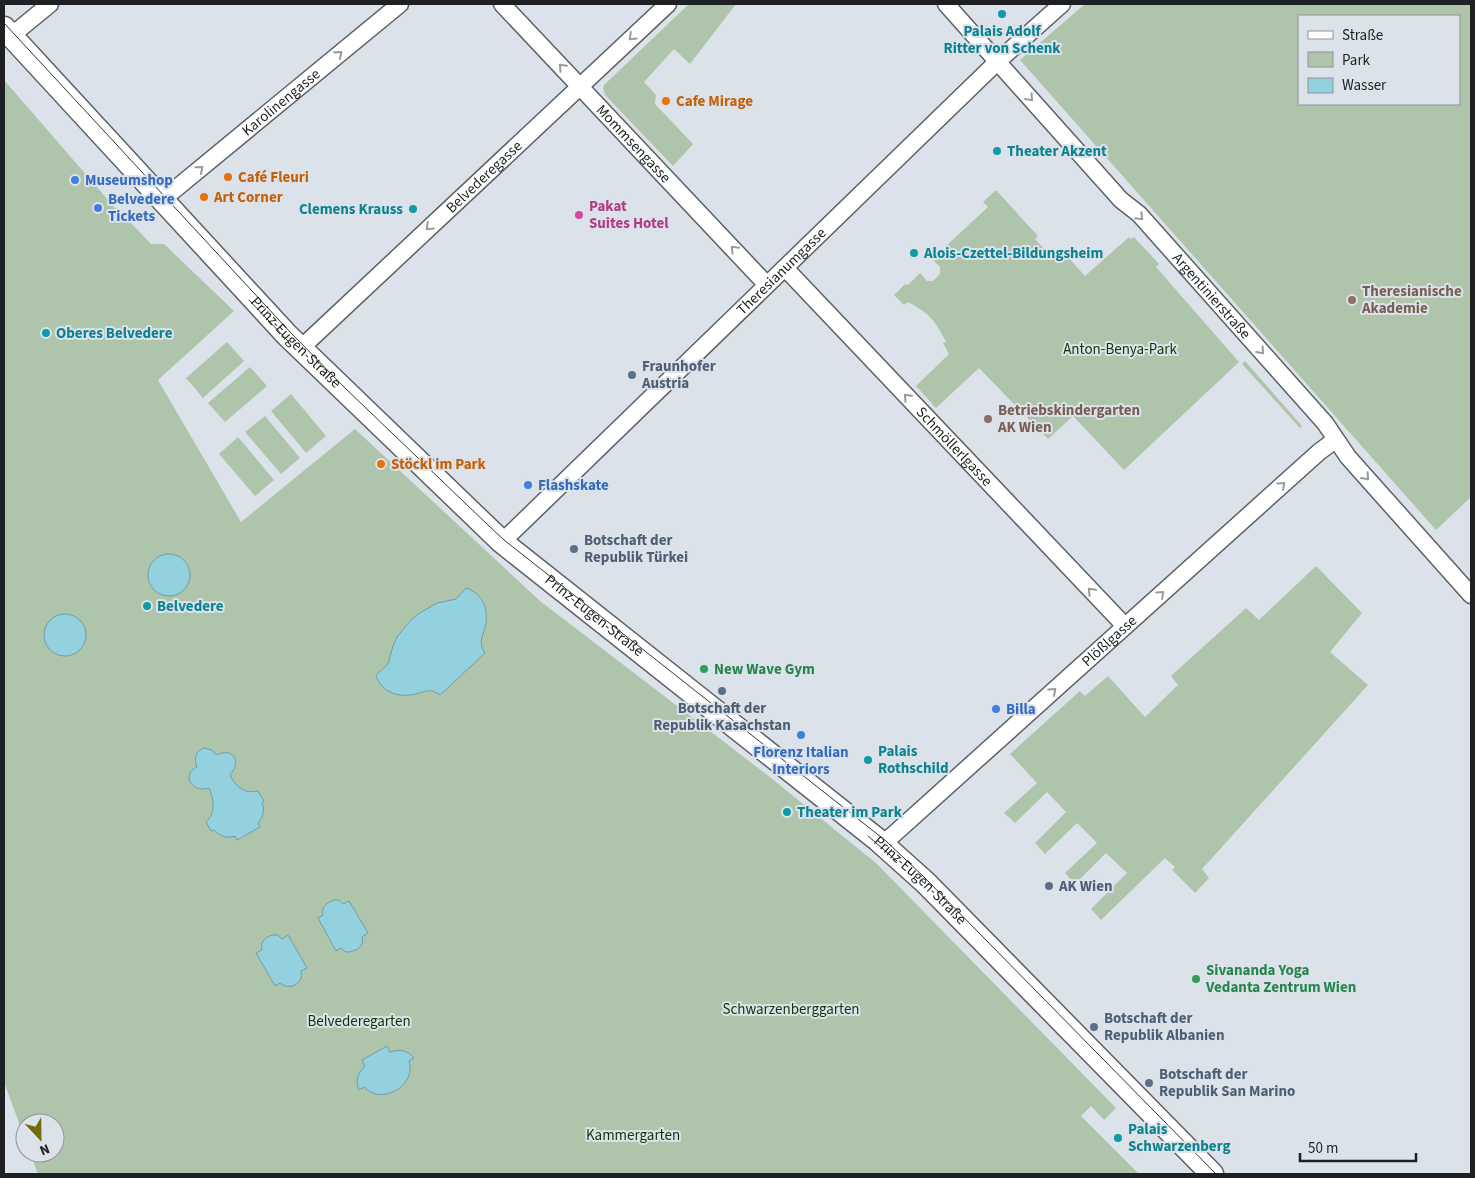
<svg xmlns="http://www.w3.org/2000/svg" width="1475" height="1178" font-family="'Source Sans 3',sans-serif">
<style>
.green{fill:#aec5ab;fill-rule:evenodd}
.water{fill:#93d1df;stroke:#709ca7}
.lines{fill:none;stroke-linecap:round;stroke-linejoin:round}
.street-casing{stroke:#5c6167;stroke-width:19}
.secondary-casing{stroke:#5c6167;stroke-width:25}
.street{stroke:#fff;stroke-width:16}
.secondary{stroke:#fff;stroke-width:22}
.tram{stroke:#323538;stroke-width:1}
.oneway{stroke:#9a9b9c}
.culture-dot{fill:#0f9aa8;stroke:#dce2e9;stroke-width:2}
.food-dot{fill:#e8710a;stroke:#dce2e9;stroke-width:2}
.shop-dot{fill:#3f7fe0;stroke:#dce2e9;stroke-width:2}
.hotel-dot{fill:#d1479c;stroke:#dce2e9;stroke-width:2}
.education-dot{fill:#8d6e63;stroke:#dce2e9;stroke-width:2}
.service-dot{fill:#5c6f8a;stroke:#dce2e9;stroke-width:2}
.leisure-dot{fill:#2e9e5b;stroke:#dce2e9;stroke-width:2}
.labels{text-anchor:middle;stroke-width:4;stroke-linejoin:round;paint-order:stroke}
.culture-label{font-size:15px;font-weight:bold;fill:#0d838f;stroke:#dce2e9;text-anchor:start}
.food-label{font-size:15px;font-weight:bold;fill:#c56008;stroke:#dce2e9;text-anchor:start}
.street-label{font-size:15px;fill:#1e2023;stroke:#dce2e9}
.shop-label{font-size:15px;font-weight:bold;fill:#366cbe;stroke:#dce2e9;text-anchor:start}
.hotel-label{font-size:15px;font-weight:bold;fill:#b23c85;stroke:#dce2e9;text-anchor:start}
.education-label{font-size:15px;font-weight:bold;fill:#785e54;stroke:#dce2e9;text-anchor:start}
.park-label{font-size:15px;fill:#073a04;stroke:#dce2e9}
.service-label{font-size:15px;font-weight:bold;fill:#4e5e75;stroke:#dce2e9;text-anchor:start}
.leisure-label{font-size:15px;font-weight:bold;fill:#27864d;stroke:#dce2e9;text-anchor:start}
</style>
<rect width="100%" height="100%" fill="#dce2e9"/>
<!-- green -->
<path class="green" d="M689 4H736L690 64 674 49 644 82 656 95 655 104 693 144 673 166 605 95 603 88 604 85Z
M1085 4H1471V497L1436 530 1020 60ZM1299 16H1459V104H1299Z
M4 80 115 208 133 225 151 244H164L234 311 158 380 241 522 355 429 540 601 766 774 876 863 1116 1108 1104 1120 1091 1106 1081 1116 1139 1174H38L30 1153H55V1123H25V1139L4 1082Z
M996 190 1038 236 1035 239 1057 263 1066 255 1085 276 1129 237 1131 239 1134 237 1159 264 1156 267 1239 362 1124 470 1073 416 1048 439 979 368 936 408 916 386 949 354 943 343 946 342C935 320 929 313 908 302L904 305 894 295 905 284 908 285 920 273 927 281H933L940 274V267L934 261 948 249 946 246 988 207 983 202Z
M227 342 244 361 203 398 186 378Z
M1245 361 1302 426 1300 428 1242 364Z
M250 367 267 386 225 422 208 403Z
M291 394 326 436 306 453 271 411Z
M265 416 300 458 281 474 245 432Z
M238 437 274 480 255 496 219 454Z
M1316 566 1362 613 1330 652 1368 685 1202 869 1209 878 1195 893 1172 870 1175 867 1165 858 1101 920 1091 909 1127 873 1106 853 1075 884 1065 873 1097 843 1077 823 1045 854 1035 843 1066 812 1047 792 1015 823 1004 813 1037 783 1010 754 1080 691 1085 696 1108 676 1145 717 1178 685 1171 676 1246 608 1259 620Z"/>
<!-- water -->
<path class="water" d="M148 575a21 21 0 1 1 42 0a21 21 0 1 1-42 0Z
M466 588C482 593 488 608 486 623 484 635 477 642 485 653L440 695C429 686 422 694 410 695 395 697 380 690 376 675L388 664 393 646 397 637 410 621 418 614 437 603 456 599Z
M44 635a21 21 0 1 1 42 0a21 21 0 1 1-42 0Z
M204 748 212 750 216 755C233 747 242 761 230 775 236 787 244 794 258 791L264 801 262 802C265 810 263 817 258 823L260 827 237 840 235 836C227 839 220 836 214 830L211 831 206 822C216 813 214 799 209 788 201 790 195 789 190 782 188 775 190 770 197 767 194 758 195 751 204 748Z
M334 900H339L343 904 349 901 368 933 362 937C365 947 355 952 346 952L341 948 336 951 318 918 323 915C321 907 326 903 334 900Z
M273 935H278L282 939 288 935 307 968 301 971C304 984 289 991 280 983L275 986 256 953 262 950C260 942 265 937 273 935Z
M387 1046 390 1052C400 1049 407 1050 414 1058L409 1061C417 1086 381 1106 364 1087L359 1090C355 1080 358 1073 365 1066L362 1060Z"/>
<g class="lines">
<defs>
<g id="street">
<path id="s1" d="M502 4 767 285"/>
<path id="s2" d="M946 4 1121 200 1139 214 1325 423 1348 457 1471 595"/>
<path d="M11 36 50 4"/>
<path id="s3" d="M162 200 400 4"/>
<path id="s4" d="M785 268 1125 626"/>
<path id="s5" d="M300 349 668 4"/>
<path id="s6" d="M502 542 998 61 1062 4"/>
<path id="s7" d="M883 844 1319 452 1335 440"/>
</g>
<g id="secondary">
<path id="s8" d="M4 28 287 335 502 542 878 840 926 883 1212 1174"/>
</g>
</defs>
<!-- street casing -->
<use href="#street" class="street-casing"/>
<!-- secondary casing -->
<use href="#secondary" class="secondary-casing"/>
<!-- street -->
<use href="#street" class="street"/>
<!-- secondary -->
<use href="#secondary" class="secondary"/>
<!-- tram -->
<path class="tram" d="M4 23 290 332 345 388 489 526 504 540 886 841 924 877 1216 1174
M249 300 289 342
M868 836 897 861"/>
</g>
<!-- one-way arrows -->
<defs><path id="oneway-chevron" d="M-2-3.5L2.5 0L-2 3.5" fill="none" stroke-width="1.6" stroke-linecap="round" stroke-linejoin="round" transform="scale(1.25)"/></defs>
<g class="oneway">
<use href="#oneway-chevron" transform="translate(632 37) rotate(137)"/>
<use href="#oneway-chevron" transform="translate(339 54) rotate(-40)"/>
<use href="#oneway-chevron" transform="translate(562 67) rotate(-133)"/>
<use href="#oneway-chevron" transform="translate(1030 98) rotate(48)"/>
<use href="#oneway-chevron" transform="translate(200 169) rotate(-40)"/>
<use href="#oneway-chevron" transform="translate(1140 217) rotate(45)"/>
<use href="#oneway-chevron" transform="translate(429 227) rotate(137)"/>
<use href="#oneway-chevron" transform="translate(734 249) rotate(-133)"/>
<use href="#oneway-chevron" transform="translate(1261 351) rotate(48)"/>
<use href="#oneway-chevron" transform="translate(907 397) rotate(-133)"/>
<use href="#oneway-chevron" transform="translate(1366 477) rotate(48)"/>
<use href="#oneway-chevron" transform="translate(1282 485) rotate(-42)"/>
<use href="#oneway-chevron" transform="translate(1091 591) rotate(-133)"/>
<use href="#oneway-chevron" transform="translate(1161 594) rotate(-42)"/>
<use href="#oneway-chevron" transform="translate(1053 691) rotate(-42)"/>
</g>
<!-- markers -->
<g class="culture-dot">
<circle cx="1002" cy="14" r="5"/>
<circle cx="997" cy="151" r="5"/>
<circle cx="413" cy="209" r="5"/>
<circle cx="914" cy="253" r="5"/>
<circle cx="46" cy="333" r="5"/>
<circle cx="147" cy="606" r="5"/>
<circle cx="868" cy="760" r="5"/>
<circle cx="787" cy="812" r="5"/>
<circle cx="1118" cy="1138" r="5"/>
</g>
<g class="food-dot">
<circle cx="666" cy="101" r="5"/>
<circle cx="228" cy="177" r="5"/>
<circle cx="204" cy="197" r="5"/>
<circle cx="381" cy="464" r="5"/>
</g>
<g class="shop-dot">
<circle cx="75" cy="180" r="5"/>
<circle cx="98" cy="208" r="5"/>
<circle cx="528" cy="485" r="5"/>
<circle cx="996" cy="709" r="5"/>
<circle cx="801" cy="735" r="5"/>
</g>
<circle class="hotel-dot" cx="579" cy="215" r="5"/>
<g class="education-dot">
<circle cx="1352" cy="300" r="5"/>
<circle cx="988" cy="419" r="5"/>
</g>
<g class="service-dot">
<circle cx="632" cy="375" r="5"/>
<circle cx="574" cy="549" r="5"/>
<circle cx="722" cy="691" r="5"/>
<circle cx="1049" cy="886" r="5"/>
<circle cx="1094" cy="1027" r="5"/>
<circle cx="1149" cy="1083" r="5"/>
</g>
<g class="leisure-dot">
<circle cx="704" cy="669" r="5"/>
<circle cx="1196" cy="979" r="5"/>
</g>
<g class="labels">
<!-- culture labels -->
<g class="culture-label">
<text x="1002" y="36" text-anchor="middle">Palais Adolf<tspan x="1002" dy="17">Ritter von Schenk</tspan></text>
<text x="1007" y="156">Theater Akzent</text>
<text x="403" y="214" text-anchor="end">Clemens Krauss</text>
<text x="924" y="258">Alois-Czettel-Bildungsheim</text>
<text x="56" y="338">Oberes Belvedere</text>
<text x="157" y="611">Belvedere</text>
<text x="878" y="756">Palais<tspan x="878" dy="17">Rothschild</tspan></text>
<text x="797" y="817">Theater im Park</text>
<text x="1128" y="1134">Palais<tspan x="1128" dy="17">Schwarzenberg</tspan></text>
</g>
<!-- food labels -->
<g class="food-label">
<text x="676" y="106">Cafe Mirage</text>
<text x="238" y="182">Café Fleuri</text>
<text x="214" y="202">Art Corner</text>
<text x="391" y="469">Stöckl im Park</text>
</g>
<!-- street labels -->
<g class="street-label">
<text dy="5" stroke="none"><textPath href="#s3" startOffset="154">Karolinengasse</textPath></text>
<text dy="5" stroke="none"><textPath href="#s1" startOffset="192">Mommsengasse</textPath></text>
<text dy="5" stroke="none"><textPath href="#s5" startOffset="252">Belvederegasse</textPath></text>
<text dy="5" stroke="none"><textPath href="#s6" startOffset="389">Theresianumgasse</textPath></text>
<text dy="5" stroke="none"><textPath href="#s2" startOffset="395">Argentinierstraße</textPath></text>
<text dy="5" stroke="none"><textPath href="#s8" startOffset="429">Prinz-Eugen-Straße</textPath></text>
<text dy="5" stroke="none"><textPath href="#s4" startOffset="246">Schmöllerlgasse</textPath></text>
<text dy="5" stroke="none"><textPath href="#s8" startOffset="834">Prinz-Eugen-Straße</textPath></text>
<text dy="5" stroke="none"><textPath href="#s7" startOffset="304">Plößlgasse</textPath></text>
<text dy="5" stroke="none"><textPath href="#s8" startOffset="1254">Prinz-Eugen-Straße</textPath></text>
</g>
<!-- shop labels -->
<g class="shop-label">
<text x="85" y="185">Museumshop</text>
<text x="108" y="204">Belvedere<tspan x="108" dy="17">Tickets</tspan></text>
<text x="538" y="490">Flashskate</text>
<text x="1006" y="714">Billa</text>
<text x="801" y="757" text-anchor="middle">Florenz Italian<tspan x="801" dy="17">Interiors</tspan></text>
</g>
<!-- hotel labels -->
<g class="hotel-label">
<text x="589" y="211">Pakat<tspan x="589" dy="17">Suites Hotel</tspan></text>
</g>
<!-- education labels -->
<g class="education-label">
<text x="1362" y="296">Theresianische<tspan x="1362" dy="17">Akademie</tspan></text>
<text x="998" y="415">Betriebskindergarten<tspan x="998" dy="17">AK Wien</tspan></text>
</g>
<!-- park labels -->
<g class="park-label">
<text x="1120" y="354">Anton-Benya-Park</text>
<text x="791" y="1014">Schwarzenberggarten</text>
<text x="359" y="1026">Belvederegarten</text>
<text x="633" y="1140">Kammergarten</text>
</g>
<!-- service labels -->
<g class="service-label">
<text x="642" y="371">Fraunhofer<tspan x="642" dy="17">Austria</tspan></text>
<text x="584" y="545">Botschaft der<tspan x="584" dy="17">Republik Türkei</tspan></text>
<text x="722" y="713" text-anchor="middle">Botschaft der<tspan x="722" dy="17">Republik Kasachstan</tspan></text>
<text x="1059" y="891">AK Wien</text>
<text x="1104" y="1023">Botschaft der<tspan x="1104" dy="17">Republik Albanien</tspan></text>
<text x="1159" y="1079">Botschaft der<tspan x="1159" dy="17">Republik San Marino</tspan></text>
</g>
<!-- leisure labels -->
<g class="leisure-label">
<text x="714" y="674">New Wave Gym</text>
<text x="1206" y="975">Sivananda Yoga<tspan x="1206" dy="17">Vedanta Zentrum Wien</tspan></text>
</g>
</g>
<!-- border -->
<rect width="1475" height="1178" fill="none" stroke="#1e2023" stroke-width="10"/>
<!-- legend -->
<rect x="1298" y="15" width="162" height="90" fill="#dce2e9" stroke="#90949a"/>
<rect x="1308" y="31" width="25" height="8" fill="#ffffff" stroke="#90949a"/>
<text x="1342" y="40" font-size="15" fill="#1e2023">Straße</text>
<rect x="1308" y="52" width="25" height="15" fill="#aec5ab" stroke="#90949a"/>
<text x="1342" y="65" font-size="15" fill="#1e2023">Park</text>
<rect x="1308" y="78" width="25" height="15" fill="#93d1df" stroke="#90949a"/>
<text x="1342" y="90" font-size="15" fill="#1e2023">Wasser</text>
<!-- north arrow -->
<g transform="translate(40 1138) rotate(158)"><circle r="24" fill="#dce2e9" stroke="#90949a"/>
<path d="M0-4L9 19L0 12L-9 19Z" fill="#736b05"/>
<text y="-8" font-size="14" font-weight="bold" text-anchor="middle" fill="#1e2023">N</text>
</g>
<!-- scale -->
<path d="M1300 1153v8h116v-8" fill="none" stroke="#1e2023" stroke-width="2.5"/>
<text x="1308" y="1153" font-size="15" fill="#1e2023" stroke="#dce2e9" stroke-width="4" paint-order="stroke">50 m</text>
</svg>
